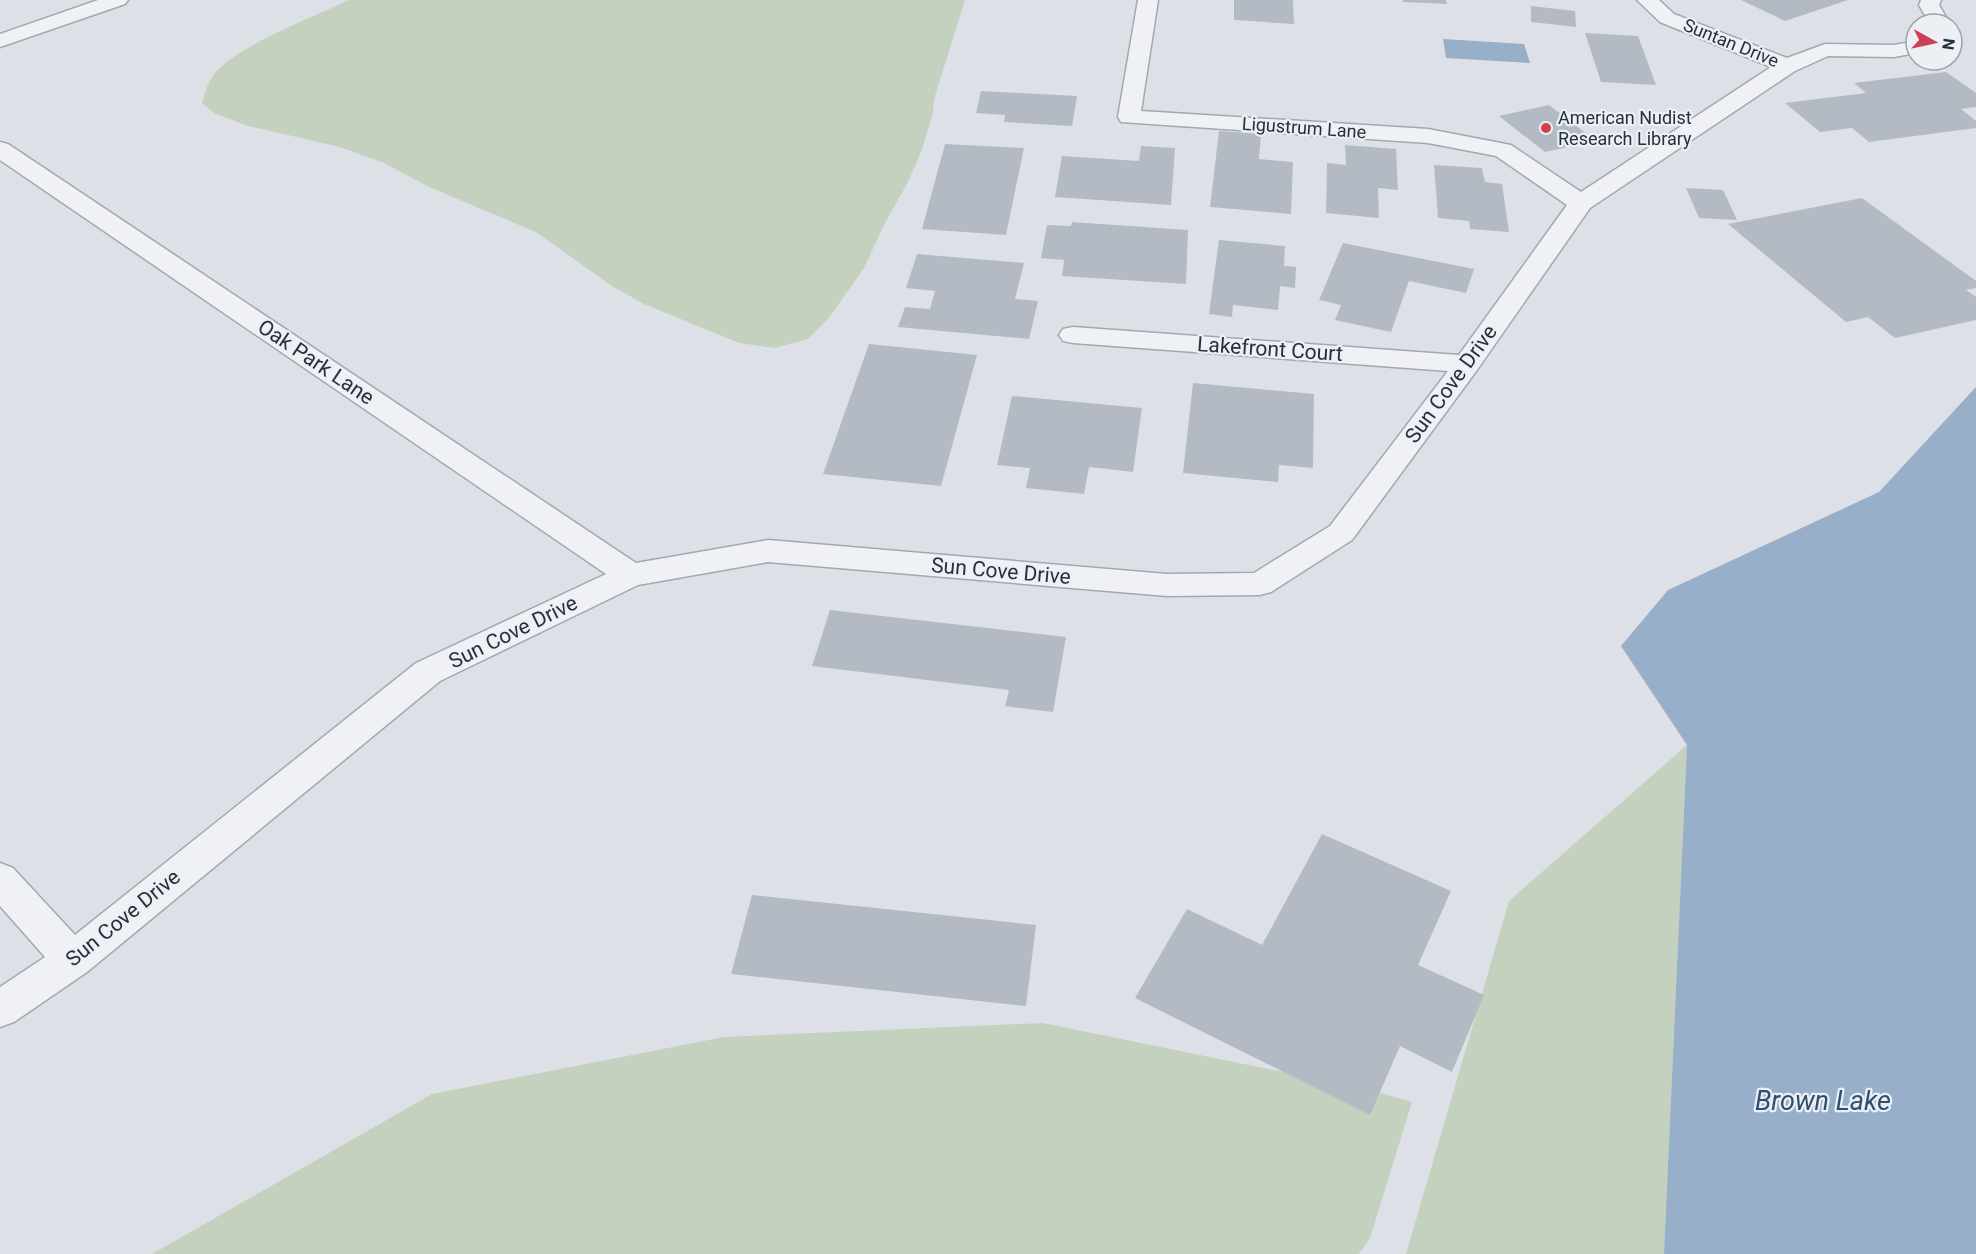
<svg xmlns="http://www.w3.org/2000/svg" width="1976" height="1254" font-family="Roboto,sans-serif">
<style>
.green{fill:#c3d1be}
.water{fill:#97afc8}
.building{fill:#b4bac4}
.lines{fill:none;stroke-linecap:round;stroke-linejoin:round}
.minor-casing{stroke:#a2a8b1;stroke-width:3}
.minor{fill:#eff1f5;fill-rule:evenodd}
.poi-dot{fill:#ce3f56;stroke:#ecf0f5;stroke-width:2}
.labels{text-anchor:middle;stroke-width:4.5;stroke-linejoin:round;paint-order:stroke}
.far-street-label{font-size:18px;fill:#262f3d;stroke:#ecf0f5}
.far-poi-label{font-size:18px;fill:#262f3d;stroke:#ecf0f5;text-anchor:start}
.street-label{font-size:21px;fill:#262f3d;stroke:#ecf0f5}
.near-water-label{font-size:27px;font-style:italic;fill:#304e71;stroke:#ecf0f5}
</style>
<rect width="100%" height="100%" fill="#dde1e7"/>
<!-- green -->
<path class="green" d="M349 0H965L935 96 932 117 921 152 907 184 885 223 864 268 828 319 808 339 775 348 739 343 644 304 612 286 536 232 429 187 384 163 340 147 248 126 214 113 202 103C205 92 208 82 215 73 237 46 316 16 349 0Z
M1687 745 1664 1254H1406L1509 901Z
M1043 1023 1371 1090 1412 1102 1370 1238 1359 1254H152L432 1094 724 1037Z"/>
<!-- water -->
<path class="water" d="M1443 39 1524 44 1530 63 1446 58Z
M1976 387V1254H1664L1687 745 1621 646 1668 590 1879 492Z"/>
<!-- building -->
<path class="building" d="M1234 0H1293L1294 24 1234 20Z
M1403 0H1446L1447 4 1402 2Z
M1741 0H1848L1785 21Z
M1531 6 1575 11 1576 27 1531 22Z
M1585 33 1638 36 1656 85 1601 82Z
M1946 72 1976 93V107L1961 109 1976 121V128L1869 142 1852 128 1820 132 1785 103 1866 93 1854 83Z
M981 91 1077 96 1072 126 1004 122 1005 115 976 113Z
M1549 105 1596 141 1545 152 1499 116Z
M1219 131 1261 134 1259 159 1293 162 1291 214 1210 207Z
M945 144 1024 148 1006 235 922 229Z
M1345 145 1396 149 1398 190 1378 188 1379 218 1326 213 1327 163 1346 165Z
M1141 146 1175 148 1171 205 1055 197 1062 156 1139 161Z
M1434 165 1482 168 1485 182 1502 184 1509 232 1470 229 1469 221 1438 218Z
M1686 188 1723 190 1737 220 1699 218Z
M1862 198 1976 281V288L1966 290 1976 297V320L1895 338 1868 317 1846 322 1728 224Z
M1072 222 1188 230 1186 284 1062 276 1064 260 1041 258 1047 225 1071 226Z
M1219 240 1285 246 1284 266 1296 267 1295 288 1280 286 1278 310 1233 305 1232 317 1209 314Z
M1343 243 1474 269 1466 293 1409 281 1391 332 1335 320 1341 305 1319 300Z
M917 254 1024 263 1015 299 1038 301 1029 339 898 327 905 307 930 309 935 291 906 288Z
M869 344 977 355 941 486 823 474Z
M1193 383 1314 394 1313 468 1279 465 1278 482 1183 473Z
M1012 396 1142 408 1133 472 1089 467 1084 494 1026 488 1030 468 997 465Z
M830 610 1066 637 1053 712 1005 706 1009 690 812 666Z
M1322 834 1451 891 1418 965 1484 995 1452 1072 1400 1046 1370 1115 1135 998 1187 909 1262 945Z
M752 895 1036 925 1026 1006 731 974Z"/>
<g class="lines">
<defs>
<path id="minor" d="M98 0H128L125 4 0 47V34Z
M1138 0H1158L1141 111 1428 129 1511 145 1581 192 1771 67 1660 22 1637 0H1659L1674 14 1787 58 1825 44 1894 45 1916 41V53L1894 57 1828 56 1795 71 1590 208 1477 370 1352 540 1271 592 1260 595 1167 596 768 562 638 585 440 681 87 972 14 1022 0 1027V987L45 957 0 906V863L13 868 75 935 416 663 606 574 0 160V142L8 144 636 563 768 540 1167 574 1254 573 1330 526 1448 371 1073 343 1063 341 1059 335 1063 329 1073 327 1459 355 1567 205 1496 156 1428 143 1121 122 1118 117Z
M1921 0H1941L1939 5 1950 24H1930L1919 5Z"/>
</defs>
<!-- minor casing -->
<use href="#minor" class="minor-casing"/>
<!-- minor -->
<use href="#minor" class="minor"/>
</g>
<!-- markers -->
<circle class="poi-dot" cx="1546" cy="128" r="6"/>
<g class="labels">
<!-- far-street labels -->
<g class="far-street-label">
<text transform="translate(1731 43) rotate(22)" y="6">Suntan Drive</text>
<text transform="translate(1304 128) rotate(4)" y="6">Ligustrum Lane</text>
</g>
<!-- far-poi labels -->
<g class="far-poi-label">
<text x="1558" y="124">American Nudist<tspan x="1558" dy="21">Research Library</tspan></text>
</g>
<!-- street labels -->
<g class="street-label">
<text transform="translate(1270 349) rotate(4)" y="7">Lakefront Court</text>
<text transform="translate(316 362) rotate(34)" y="7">Oak Park Lane</text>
<text transform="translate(1451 384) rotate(-54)" y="7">Sun Cove Drive</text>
<text transform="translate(1001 571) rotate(5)" y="7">Sun Cove Drive</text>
<text transform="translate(513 632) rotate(-26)" y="7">Sun Cove Drive</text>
<text transform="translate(123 918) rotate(-39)" y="7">Sun Cove Drive</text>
</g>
<!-- near-water labels -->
<g class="near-water-label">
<text x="1823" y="1110">Brown Lake</text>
</g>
</g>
<!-- north arrow -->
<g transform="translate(1934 42) rotate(98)"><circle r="28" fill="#ecf0f5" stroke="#9da3ab" stroke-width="1.5"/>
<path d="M0-4.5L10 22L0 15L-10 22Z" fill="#ce3f56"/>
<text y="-9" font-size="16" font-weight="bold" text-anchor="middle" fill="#262f3d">N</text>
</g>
</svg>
